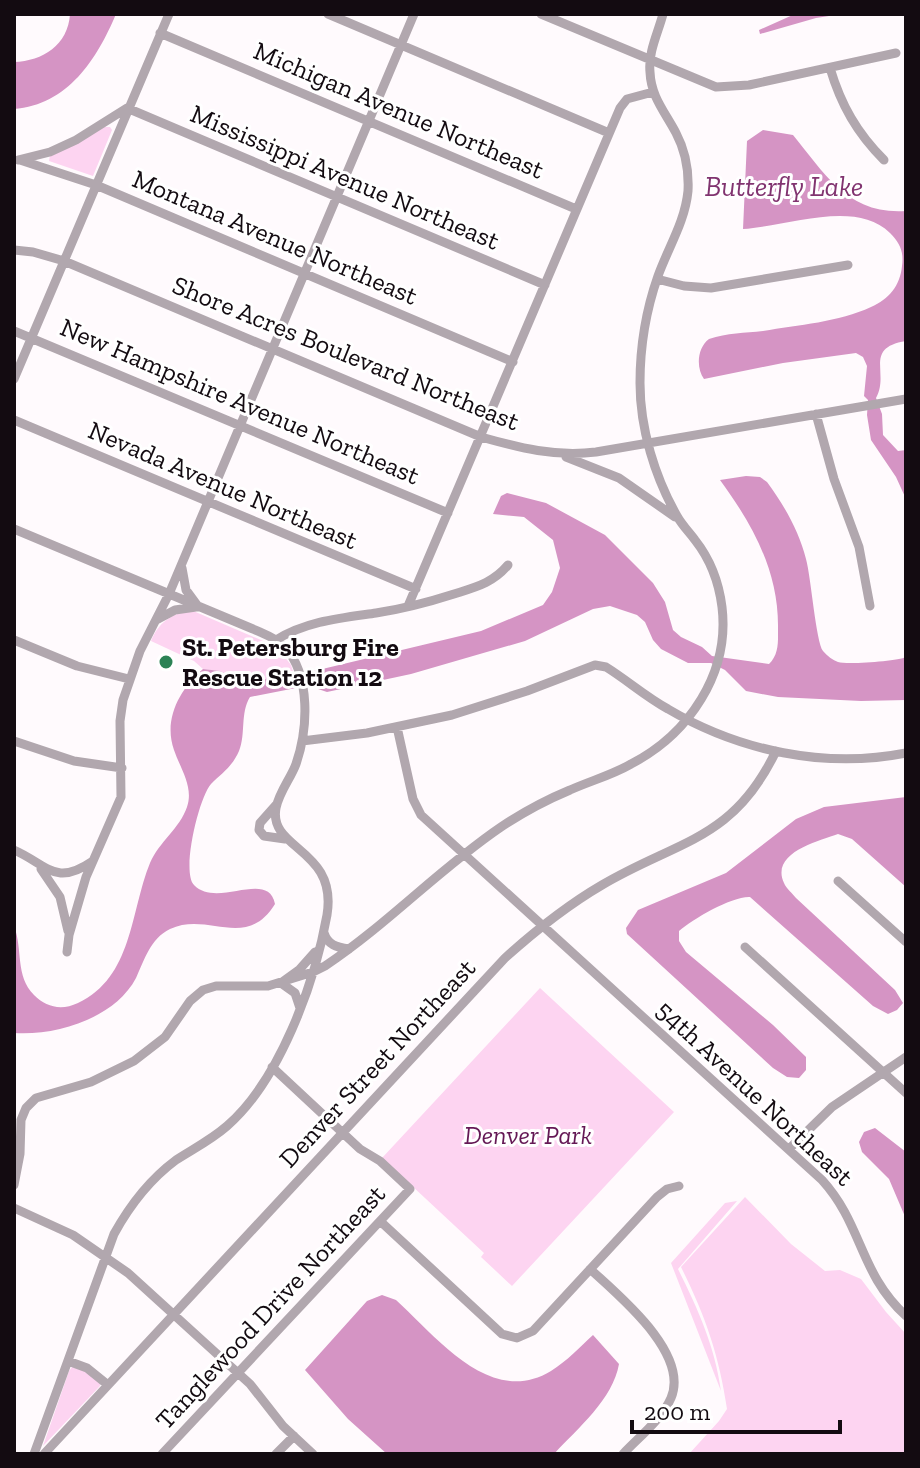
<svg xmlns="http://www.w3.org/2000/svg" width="920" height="1468" font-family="'Zilla Slab',serif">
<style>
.green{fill:#fdd4f1}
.water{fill:#d594c4}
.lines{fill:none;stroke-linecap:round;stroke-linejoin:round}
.minor{stroke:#b1a7ae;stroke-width:9}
.poi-dot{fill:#2c8255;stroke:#fff;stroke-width:3}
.labels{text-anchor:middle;stroke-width:6;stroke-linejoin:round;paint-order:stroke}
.street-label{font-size:26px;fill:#130b11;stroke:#fff}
.poi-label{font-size:26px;font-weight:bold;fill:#130b11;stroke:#fff;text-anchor:start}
.park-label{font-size:26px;font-style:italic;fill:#641855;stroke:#fff}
.water-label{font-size:28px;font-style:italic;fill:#813470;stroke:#fff}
</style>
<rect width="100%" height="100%" fill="#fffafd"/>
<!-- green -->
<path class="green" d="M104 127H110L112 130 93 176 49 161 50 155Z
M191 610 277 647 291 665 296 680 242 681 220 671 203 669 194 661 151 641C158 623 171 614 191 610Z
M540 988 674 1112 512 1286 481 1257 484 1253 382 1158Z
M745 1197 791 1244 825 1271 840 1270 861 1279 886 1312 906 1334V1454H689L719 1421 727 1409C719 1355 705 1315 681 1267Z
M737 1201 678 1269C698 1309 715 1347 721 1391L671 1263 725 1203Z
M72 1367 84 1370 100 1383V1386L43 1446 69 1371Z"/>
<!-- water -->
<path class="water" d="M70 14H116C97 59 68 105 14 109V62C43 61 68 45 70 14Z
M795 14H842L816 18 760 34 759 30Z
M763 130 793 135C825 174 848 215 906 211V341C863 348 890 373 876 398L882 414 883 435 898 451 906 450V499L896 477 871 440 867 415 868 400 864 396 867 366 863 357 856 353 783 363 704 379C696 368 697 348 709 339 727 333 745 333 763 331 798 325 839 322 871 307 889 299 900 286 902 266 904 252 900 243 890 233 856 199 788 226 743 229L747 141Z
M746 476 760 477 767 482C784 505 799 531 806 559 811 577 816 642 823 651 827 656 833 660 838 662 847 665 898 661 906 657V700L861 701 778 697 746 691 725 670 711 663H688L661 649 653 640 645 622 637 615 610 606 593 609 525 641 411 674 327 692 312 687 296 688 250 697C240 713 246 734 239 751 232 767 222 773 211 784 199 797 181 872 194 885 217 909 268 869 275 904 246 951 208 911 170 929 150 939 145 959 136 978 115 1018 57 1036 14 1033V926C23 949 15 976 34 995 46 1007 61 1011 78 1003 133 977 130 912 150 863 159 842 180 828 187 807 194 787 180 768 174 750 163 719 180 689 203 669L220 671 242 681 289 677 293 681 309 679 314 671 481 631 543 605 552 592 560 568 553 540 524 517 493 514 501 496 507 493 546 503 605 535 653 583 665 602 673 630 681 637 702 647 712 656 769 664C779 654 778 642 778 629 779 572 753 525 720 480Z
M906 797V887L852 839 838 834C818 841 770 853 784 883 786 888 793 894 796 898L895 990 903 1003 897 1010 888 1014 873 1006 750 897C732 896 693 919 679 931V941L686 952 773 1025 806 1057V1070L799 1078 787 1077 773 1068 627 934 626 928 638 910 726 873 796 819 824 807Z
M875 1128 906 1152V1219L889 1179 862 1152 859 1142 864 1132Z
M382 1295 396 1300C436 1336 490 1408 551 1371 567 1361 580 1347 593 1335L619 1364C613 1399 578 1428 554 1454H387L348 1419 305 1370 367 1301Z"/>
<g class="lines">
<!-- minor -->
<path class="minor" d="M328 14 609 133
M541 14 716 87 749 85 896 53
M160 33 576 209
M830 68C841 105 857 133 884 160
M18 160 50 152 76 140 127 108 545 285
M20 160 96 185 513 362
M14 250 33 252 64 261 481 437C520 448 555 457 596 452L906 399
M657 279 684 286 711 288 848 265
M14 331 448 513
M14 379 169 14
M816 414 834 479 859 547 870 606
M14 420 416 589
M566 457 619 478 675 517
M14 529 253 629C264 634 276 638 285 647 311 676 308 729 296 764 291 778 279 792 276 808 268 850 338 848 327 915 315 983 279 1081 227 1126 211 1140 193 1149 176 1160 149 1180 130 1205 114 1234L34 1454
M182 568 186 590 197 605
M408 606 620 108 627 99 653 92
M158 619 175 610 196 607
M14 640 77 666 129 679
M276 640C307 621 341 618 376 613 403 609 429 602 454 594 476 587 493 583 508 565
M397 727 413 799 421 815 822 1180C863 1225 859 1273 906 1316
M14 741 74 761 122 768
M302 741 367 733 452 715 527 691 595 665 606 667C627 680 646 697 668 709 739 751 825 769 906 753
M276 805 260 823 259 830 264 836 285 839
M14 850C48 865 55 887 93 861
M41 869 60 897 68 931
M838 881 906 942
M324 933C328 945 336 947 349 949
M745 947 906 1093
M67 952 69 935 86 877 121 797 120 721 123 700 140 651 169 594 414 14
M300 1008 295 993 281 983 299 970 315 952
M789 1149 832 1107 906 1057
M14 1185 20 1154 21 1120 26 1108 36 1098 91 1082 134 1061 165 1037 190 1001 203 990 216 986H268L313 972 325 966C388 924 439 869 501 827 522 813 546 800 570 790 590 781 612 775 631 764 689 734 730 673 722 607 719 583 710 559 695 540 689 532 682 525 677 516 655 477 640 429 640 383 640 348 646 310 658 276 668 248 685 222 688 191 689 171 685 150 676 133 665 112 651 97 650 72 648 52 658 33 663 14
M14 1208 73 1235 128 1273 250 1384 283 1426 313 1454
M380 1221 502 1334 517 1338 533 1331 657 1197 667 1189 679 1186
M590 1269C618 1295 690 1353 671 1398 662 1419 639 1437 623 1454
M68 1361 87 1368 108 1385
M44 1454 505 958C535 931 566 906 602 885 678 840 733 841 776 751
M162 1454 410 1189 380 1161 360 1149 272 1067
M276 1454 294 1436"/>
</g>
<!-- markers -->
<circle class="poi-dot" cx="166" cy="662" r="8"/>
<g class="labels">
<!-- street labels -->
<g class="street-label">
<text transform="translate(399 110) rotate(23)" y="9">Michigan Avenue Northeast</text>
<text transform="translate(345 177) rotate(23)" y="9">Mississippi Avenue Northeast</text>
<text transform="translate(275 237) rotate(23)" y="9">Montana Avenue Northeast</text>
<text transform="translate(346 353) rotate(22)" y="9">Shore Acres Boulevard Northeast</text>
<text transform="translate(240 401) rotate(23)" y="9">New Hampshire Avenue Northeast</text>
<text transform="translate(223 485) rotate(23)" y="9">Nevada Avenue Northeast</text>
<text transform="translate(377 1063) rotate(-47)" y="9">Denver Street Northeast</text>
<text transform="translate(755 1093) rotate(43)" y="9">54th Avenue Northeast</text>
<text transform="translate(270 1307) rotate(-47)" y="9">Tanglewood Drive Northeast</text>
</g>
<!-- poi labels -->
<g class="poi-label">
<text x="182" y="656">St. Petersburg Fire<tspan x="182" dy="30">Rescue Station 12</tspan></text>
</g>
<!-- park labels -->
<g class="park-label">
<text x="528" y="1144">Denver Park</text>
</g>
<!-- water labels -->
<g class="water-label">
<text x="784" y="196">Butterfly Lake</text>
</g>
</g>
<!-- border -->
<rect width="920" height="1468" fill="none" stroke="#130b11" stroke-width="32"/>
<!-- scale -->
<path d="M632 1420v12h208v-12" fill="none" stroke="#130b11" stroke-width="4"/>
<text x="644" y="1420" font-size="24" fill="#130b11" stroke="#ffffff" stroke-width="6" paint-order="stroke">200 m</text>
</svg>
